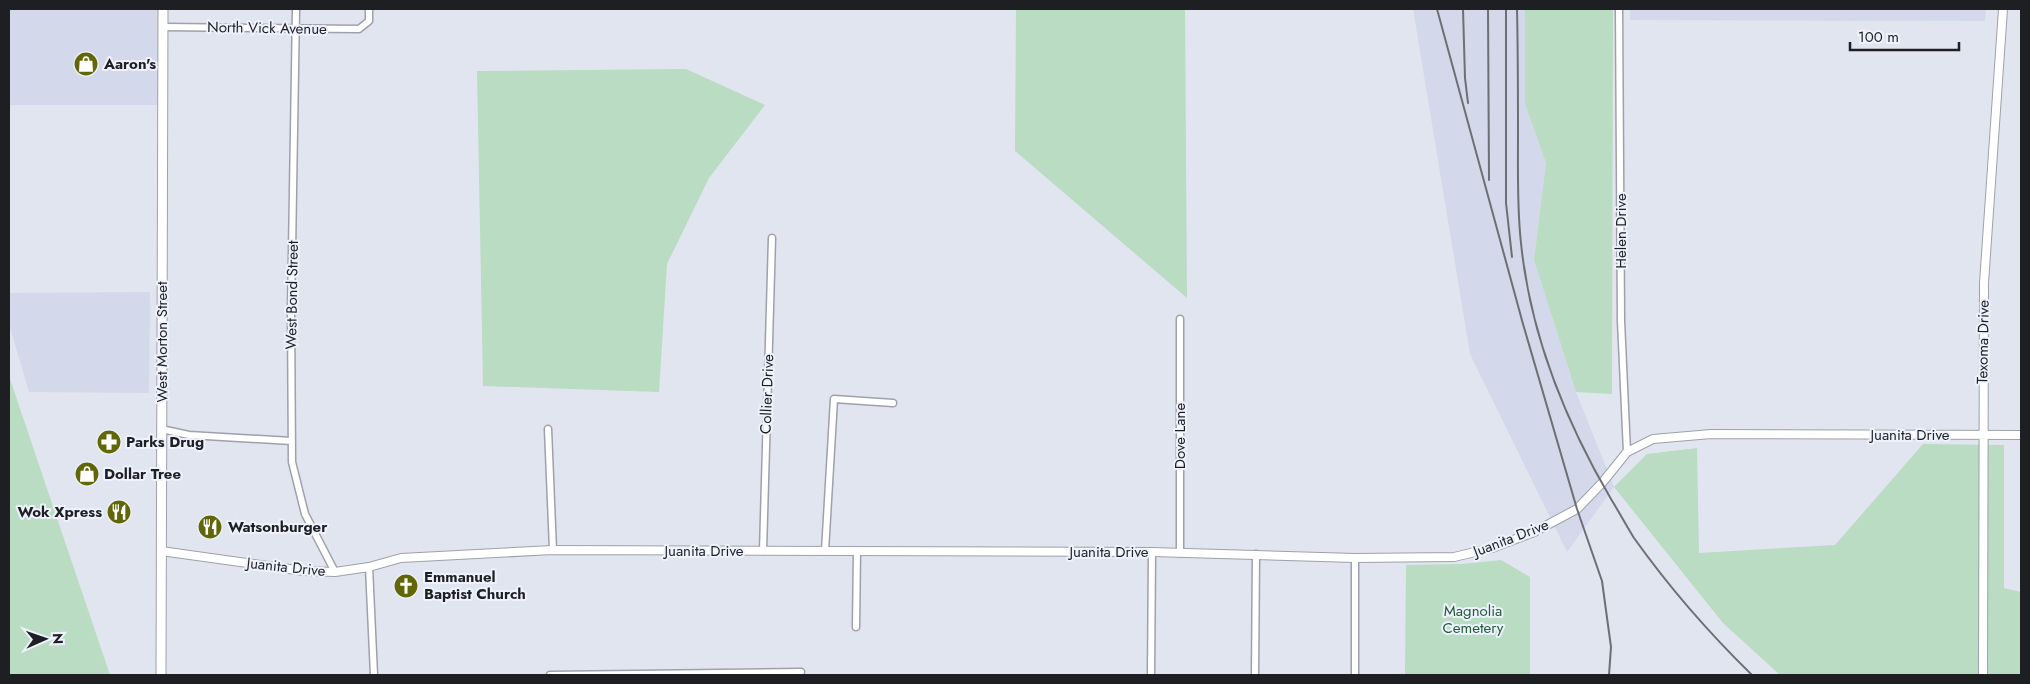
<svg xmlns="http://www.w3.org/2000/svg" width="2030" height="684" font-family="Jost,sans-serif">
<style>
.built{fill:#d3d9eb}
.green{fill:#b9dcc2}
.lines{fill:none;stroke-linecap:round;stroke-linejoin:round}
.minor-casing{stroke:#9ea1ab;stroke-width:9}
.tertiary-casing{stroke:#9ea1ab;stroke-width:10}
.secondary-casing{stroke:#9ea1ab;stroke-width:11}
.minor{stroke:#fff;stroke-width:6}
.tertiary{stroke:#fff;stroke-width:8}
.secondary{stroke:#fff;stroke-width:9}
.rail{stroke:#6c6f74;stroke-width:2}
.labels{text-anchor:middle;stroke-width:4;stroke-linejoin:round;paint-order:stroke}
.street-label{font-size:15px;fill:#1d1f22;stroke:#eef2fd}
.poi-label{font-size:15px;font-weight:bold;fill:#1d1f22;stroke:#eef2fd;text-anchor:start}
.park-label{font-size:15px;fill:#215c36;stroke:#eef2fd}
</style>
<rect width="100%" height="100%" fill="#e1e5ef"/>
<!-- built -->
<path class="built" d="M9 9H159L158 105H9Z
M1413 9H1525V104L1546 163 1534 260 1576 392 1614 487 1567 552 1470 354Z
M1630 9H1986L1985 21 1630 20Z
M150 292 149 393 29 392 9 324V293Z"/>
<!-- green -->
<path class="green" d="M1016 9H1185L1187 298 1015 151Z
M1525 9H1613L1612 394 1576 392 1534 260 1546 163 1525 104Z
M686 69 765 105 709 178 667 264 659 392 483 386 477 71Z
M9 376 110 675H9Z
M1923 444 2004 445V588L2021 592V675H1780L1723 623 1614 487 1647 454 1697 448 1699 553 1835 545Z
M1501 560 1530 577V675H1405L1406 565 1463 564Z"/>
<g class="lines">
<defs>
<path id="minor" d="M296 9 291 312 292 462 305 514 335 572
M1619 9 1621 321 1627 452
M163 27 359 29 369 21V9
M1180 319V553
M161 429 189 435 292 441
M548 429 553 550
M763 551 772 238
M825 551 834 399 893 403
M1355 558V675
M369 567 374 675
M856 627 857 551
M550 675 801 672
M1151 675 1152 552
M1255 675 1256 554"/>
<path id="tertiary" d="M161 551 304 571 335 572 369 567 401 558 553 550 1152 552 1355 558 1454 557 1492 548 1534 532 1577 509 1602 483 1627 452 1653 439 1711 434 2021 435
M1983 675 1984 283 2003 9"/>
<path id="secondary" d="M161 675 163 9"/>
</defs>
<!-- minor casing -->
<use href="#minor" class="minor-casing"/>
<!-- tertiary casing -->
<use href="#tertiary" class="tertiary-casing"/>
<!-- secondary casing -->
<use href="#secondary" class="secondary-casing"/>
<!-- minor -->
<use href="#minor" class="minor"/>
<!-- tertiary -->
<use href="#tertiary" class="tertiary"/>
<!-- secondary -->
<use href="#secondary" class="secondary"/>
<!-- rail -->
<path class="rail" d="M1437 9 1523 324 1577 509 1602 581 1611 647 1609 675
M1463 9 1465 78 1468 103
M1488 9 1489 180
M1506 9V203L1512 257
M1517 9C1518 52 1518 95 1518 137 1518 173 1517 208 1521 243 1530 333 1566 422 1611 499 1619 512 1626 525 1634 538 1669 587 1709 633 1752 675"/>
</g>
<!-- icons -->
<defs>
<symbol id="shop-disc" viewBox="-11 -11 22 22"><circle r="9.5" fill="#616707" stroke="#eef2fd"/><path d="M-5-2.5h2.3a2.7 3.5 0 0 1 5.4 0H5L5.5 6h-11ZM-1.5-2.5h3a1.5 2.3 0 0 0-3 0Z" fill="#fff"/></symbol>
<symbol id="pharmacy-disc" viewBox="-11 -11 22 22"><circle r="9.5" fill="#616707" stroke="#eef2fd"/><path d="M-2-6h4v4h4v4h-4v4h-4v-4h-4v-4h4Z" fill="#fff"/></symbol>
<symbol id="restaurant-disc" viewBox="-11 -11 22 22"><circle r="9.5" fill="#616707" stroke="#eef2fd"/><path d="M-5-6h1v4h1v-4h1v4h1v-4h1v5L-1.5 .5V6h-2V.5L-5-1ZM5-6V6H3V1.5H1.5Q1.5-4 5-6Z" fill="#fff"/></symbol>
<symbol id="church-disc" viewBox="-11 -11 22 22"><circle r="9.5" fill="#616707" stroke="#eef2fd"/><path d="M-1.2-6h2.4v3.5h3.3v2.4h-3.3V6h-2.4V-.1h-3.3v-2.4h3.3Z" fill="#fff"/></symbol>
</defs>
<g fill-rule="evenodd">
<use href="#shop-disc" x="72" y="50" width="28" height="28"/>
<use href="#pharmacy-disc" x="95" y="428" width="28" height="28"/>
<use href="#shop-disc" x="73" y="460" width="28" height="28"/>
<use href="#restaurant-disc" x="105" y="498" width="28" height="28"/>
<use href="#restaurant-disc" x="196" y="513" width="28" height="28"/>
<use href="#church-disc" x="392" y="572" width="28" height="28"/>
</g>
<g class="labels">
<!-- street labels -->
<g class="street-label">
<text transform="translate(267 28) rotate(1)" y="5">North Vick Avenue</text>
<text transform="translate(1621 231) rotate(-90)" y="5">Helen Drive</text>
<text transform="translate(292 295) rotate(-89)" y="5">West Bond Street</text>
<text transform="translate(162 342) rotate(-90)" y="5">West Morton Street</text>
<text transform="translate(1983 342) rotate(-89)" y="5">Texoma Drive</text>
<text transform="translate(767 394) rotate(-88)" y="5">Collier Drive</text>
<text x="1910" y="440">Juanita Drive</text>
<text transform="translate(1180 436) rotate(-90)" y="5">Dove Lane</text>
<text transform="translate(1511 538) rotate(-21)" y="5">Juanita Drive</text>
<text x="704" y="556">Juanita Drive</text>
<text x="1109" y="557">Juanita Drive</text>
<text transform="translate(286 567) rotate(6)" y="5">Juanita Drive</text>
</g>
<!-- poi labels -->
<g class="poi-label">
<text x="104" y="69">Aaron's</text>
<text x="126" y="447">Parks Drug</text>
<text x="104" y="479">Dollar Tree</text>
<text x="102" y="517" text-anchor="end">Wok Xpress</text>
<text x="228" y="532">Watsonburger</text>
<text x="424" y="582">Emmanuel<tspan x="424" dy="17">Baptist Church</tspan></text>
</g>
<!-- park labels -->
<g class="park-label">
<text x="1473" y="616">Magnolia<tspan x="1473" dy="17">Cemetery</tspan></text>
</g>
</g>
<!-- border -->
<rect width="2030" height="684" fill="none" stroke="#1d1f22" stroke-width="20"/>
<!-- north arrow -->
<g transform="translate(45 639) rotate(88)" stroke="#eef2fd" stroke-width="4" paint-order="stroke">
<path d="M0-4L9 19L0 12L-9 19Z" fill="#1d1f22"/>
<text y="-8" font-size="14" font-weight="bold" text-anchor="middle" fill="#1d1f22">N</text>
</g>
<!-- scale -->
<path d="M1850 42v8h109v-8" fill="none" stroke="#1d1f22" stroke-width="2.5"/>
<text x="1858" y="42" font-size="15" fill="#1d1f22" stroke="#eef2fd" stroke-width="4" paint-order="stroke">100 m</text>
</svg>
